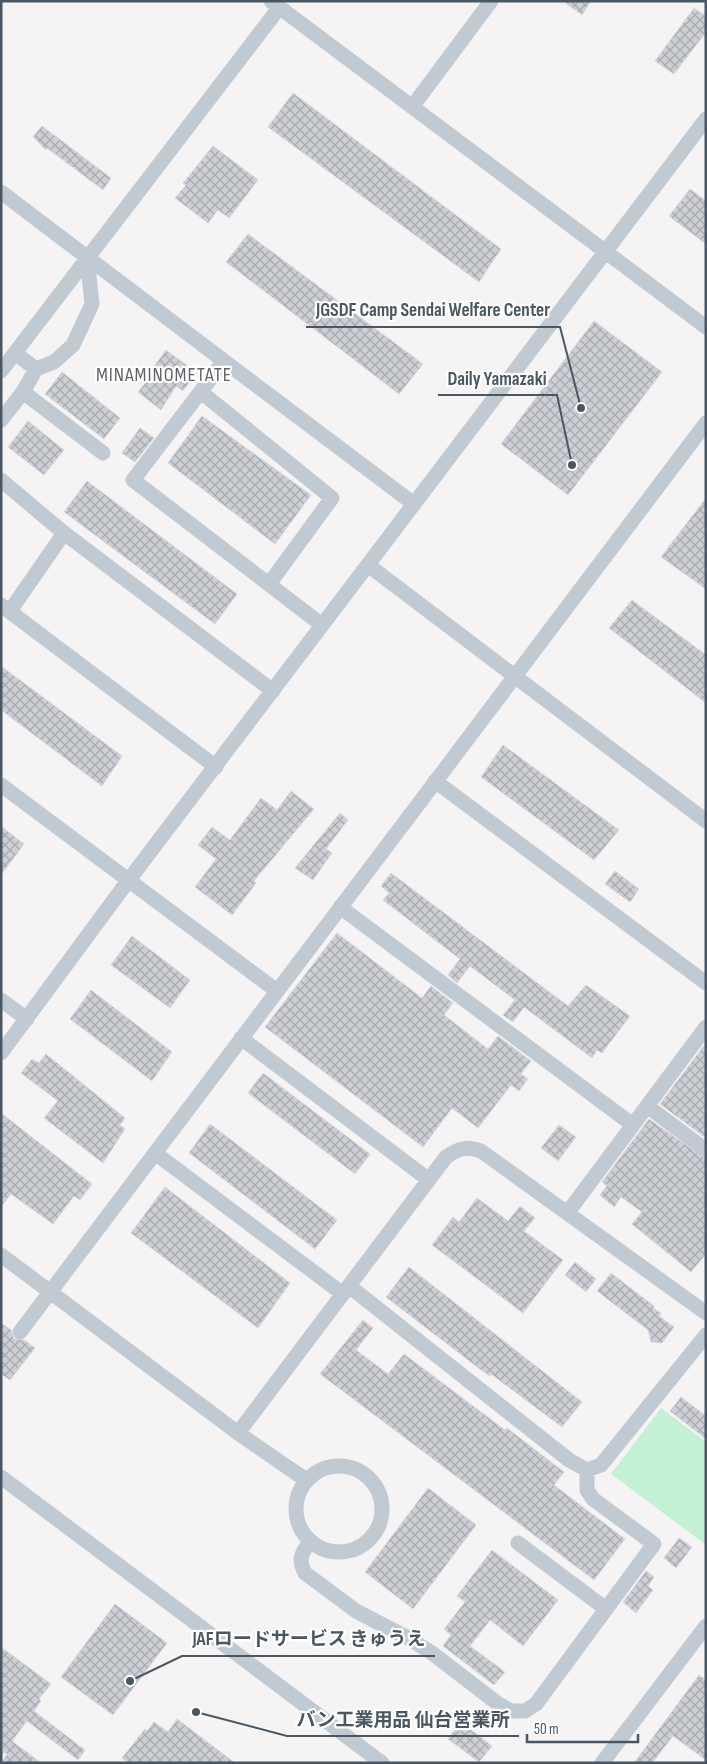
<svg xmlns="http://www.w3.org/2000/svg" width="707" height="1764" font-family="'Sofia Sans Condensed','Noto Sans JP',sans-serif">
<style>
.garden{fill:#c3f1d5}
.building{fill:url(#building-cross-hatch);stroke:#d7d9de}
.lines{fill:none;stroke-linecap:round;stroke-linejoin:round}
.minor{stroke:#c1cad2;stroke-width:15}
.labels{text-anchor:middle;stroke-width:4.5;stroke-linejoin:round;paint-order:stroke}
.quarter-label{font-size:20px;letter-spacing:1px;fill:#5f6368;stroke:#fff}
.leader{fill:none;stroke:#4a5661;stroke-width:2}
.callout-dot{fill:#4a5661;stroke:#fff;stroke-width:2}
.callout-label{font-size:19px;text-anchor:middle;font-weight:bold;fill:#4a5661;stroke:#fff;stroke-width:4.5;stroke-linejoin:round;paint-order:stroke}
</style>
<defs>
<pattern id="building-cross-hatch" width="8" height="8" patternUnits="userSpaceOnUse" patternTransform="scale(1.25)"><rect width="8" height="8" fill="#cdcfd5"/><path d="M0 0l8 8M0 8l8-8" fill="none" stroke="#a8abb0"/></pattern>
</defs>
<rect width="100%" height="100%" fill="#f5f3f3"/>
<!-- garden -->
<path class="garden" d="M661 1408 706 1442V1545L611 1474Z"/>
<!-- building -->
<path class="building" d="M563 1H591L582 15Z
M694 8 706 16V32L674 74 655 61Z
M293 93 501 249 479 282 268 127Z
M42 126 111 178 103 190 47 148 46 150 33 137Z
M213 146 258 180 229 218 218 210 208 223 175 198 186 185 183 183Z
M690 189 706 201V244L669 216Z
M248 234 423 364 399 394 226 262Z
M594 321 662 372 568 495 501 444Z
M166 350 197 373 183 391 176 386 161 410 138 392 156 370 153 368Z
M62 372 120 418 104 439 45 394Z
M202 416 311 495 275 544 168 463Z
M28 421 64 450 44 475 8 447Z
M140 428 154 438 135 462 122 453Z
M87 481 237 594 215 624 64 512Z
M706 498V589L661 557Z
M632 600 706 655V703L609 628Z
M1 666 122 756 102 786 1 710Z
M503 745 619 830 594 860 481 777Z
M291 791 314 809 254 881 256 883 232 915 195 887 216 859 198 845 212 827 230 840 261 798 277 810Z
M340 813 348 820 326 849 332 853 313 880 295 868Z
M1 826 24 844 1 875Z
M615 871 639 889 630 902 605 884Z
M391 873 568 1006 586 985 630 1016 602 1053 597 1050 592 1058 524 1007 513 1022 503 1015 515 1000 470 966 457 983 448 975 460 959 383 900 389 893 381 886Z
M337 933 422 998 431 986 453 1003 444 1015 488 1049 498 1036 531 1061 521 1074 528 1079 519 1091 511 1085 478 1128 452 1108 423 1147 265 1027Z
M132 936 190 980 170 1008 111 965Z
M91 990 172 1052 152 1081 70 1019Z
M706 1043V1138L660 1104Z
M46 1054 125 1118 120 1125 125 1129 103 1163 44 1118 58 1101 21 1073 32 1059 39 1063Z
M263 1073 370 1154 355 1174 248 1093Z
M1 1113 92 1184 80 1200 74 1196 53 1224 11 1194 1 1207Z
M649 1119 706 1159V1254L691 1272 632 1224 642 1212 621 1197 614 1207 600 1195 607 1186 602 1182Z
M210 1124 337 1220 315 1249 189 1153Z
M559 1125 576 1137 558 1161 541 1148Z
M165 1187 290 1283 258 1328 131 1233Z
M477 1198 508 1221 520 1206 535 1218 524 1231 563 1260 523 1313 432 1245 453 1217 459 1222Z
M575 1262 596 1279 586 1292 565 1275Z
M409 1267 582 1402 562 1427 491 1374 490 1376 481 1370 386 1297Z
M611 1273 654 1306 653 1308 661 1313 659 1316 674 1327 662 1343 651 1342 648 1330 597 1291Z
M363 1320 373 1328 356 1350 388 1374 404 1354 505 1430 507 1428 564 1472 554 1485 625 1539 594 1580 320 1374Z
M1 1323 11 1330 14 1339 24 1340 35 1348 10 1380 1 1374Z
M681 1397 706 1416V1439L670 1411Z
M428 1488 476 1525 413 1609 365 1572Z
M679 1538 692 1547 676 1568 664 1558Z
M492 1550 558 1600 523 1646 490 1620 470 1646 505 1672 494 1685 443 1646 451 1635 444 1629 465 1602 457 1596Z
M646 1571 654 1577 648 1586 653 1590 636 1613 623 1602Z
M115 1604 167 1643 113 1715 61 1677Z
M1 1647 51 1684 39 1699 41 1701 34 1711 85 1750 78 1760 27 1721 12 1741 41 1763H1L7 1754 4 1752 1 1756Z
M699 1675 706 1680V1760L673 1736 652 1763H634Z
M177 1719 235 1763H128L122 1758 145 1729 147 1731 154 1722 168 1732Z
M461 1722 492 1746 479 1762 448 1739Z"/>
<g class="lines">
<!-- minor -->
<path class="minor" d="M271 1 706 327
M412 107 491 1
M1 192 224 361 133 480 322 625
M15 353 36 369 54 362 73 345 92 304 87 257
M224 361 414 504
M36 369 23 392 103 453
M1 371 279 8
M201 392 332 498 269 584
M1 420 23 392
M1 480 64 533 10 611
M64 533 273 691
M368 565 706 821
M1 605 216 767
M435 781 706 983
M1 785 277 991
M340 907 633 1125
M1 1000 27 1019
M241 1038 429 1180
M1 1053 128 881 706 119
M647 1106 706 1150
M155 1153 343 1294
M568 1212 706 1027
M1 1255 238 1433 306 1480
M349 1286 569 1460 587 1470 601 1465 706 1335
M20 1332 706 423
M238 1433 446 1157C459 1148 466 1146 481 1151L706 1313
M296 1509a43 43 0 1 1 86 0a43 43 0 1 1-86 0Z
M1 1477 382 1763
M310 1542C301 1553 298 1560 305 1573L356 1611 408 1638 432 1653 497 1703 511 1711H525L536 1704 654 1544 593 1499 587 1490V1470
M518 1543 606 1609
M602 1763 706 1626"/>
</g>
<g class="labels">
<!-- quarter labels -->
<g class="quarter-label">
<text x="164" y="381">MINAMINOMETATE</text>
</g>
</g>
<!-- callouts -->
<path class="leader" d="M581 408L560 327H306M572 465L557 395H438M130 1681L182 1656H435M196 1712L287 1736H519"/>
<g class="callout-dot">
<circle cx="581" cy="408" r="5"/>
<circle cx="572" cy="465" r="5"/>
<circle cx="130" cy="1681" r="5"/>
<circle cx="196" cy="1712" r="5"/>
</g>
<g class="callout-label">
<text x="433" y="316">JGSDF Camp Sendai Welfare Center</text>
<text x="497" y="385">Daily Yamazaki</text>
<text x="309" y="1645">JAFロードサービス きゅうえ</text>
<text x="403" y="1726">バン工業用品 仙台営業所</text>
</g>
<!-- border -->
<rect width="707" height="1764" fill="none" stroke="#4a5661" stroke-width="5"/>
<!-- scale -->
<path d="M527 1734v8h111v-8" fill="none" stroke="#4a5661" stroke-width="2.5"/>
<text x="534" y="1734" font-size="15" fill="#4a5661" stroke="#ffffff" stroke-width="4" paint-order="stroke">50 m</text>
</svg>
